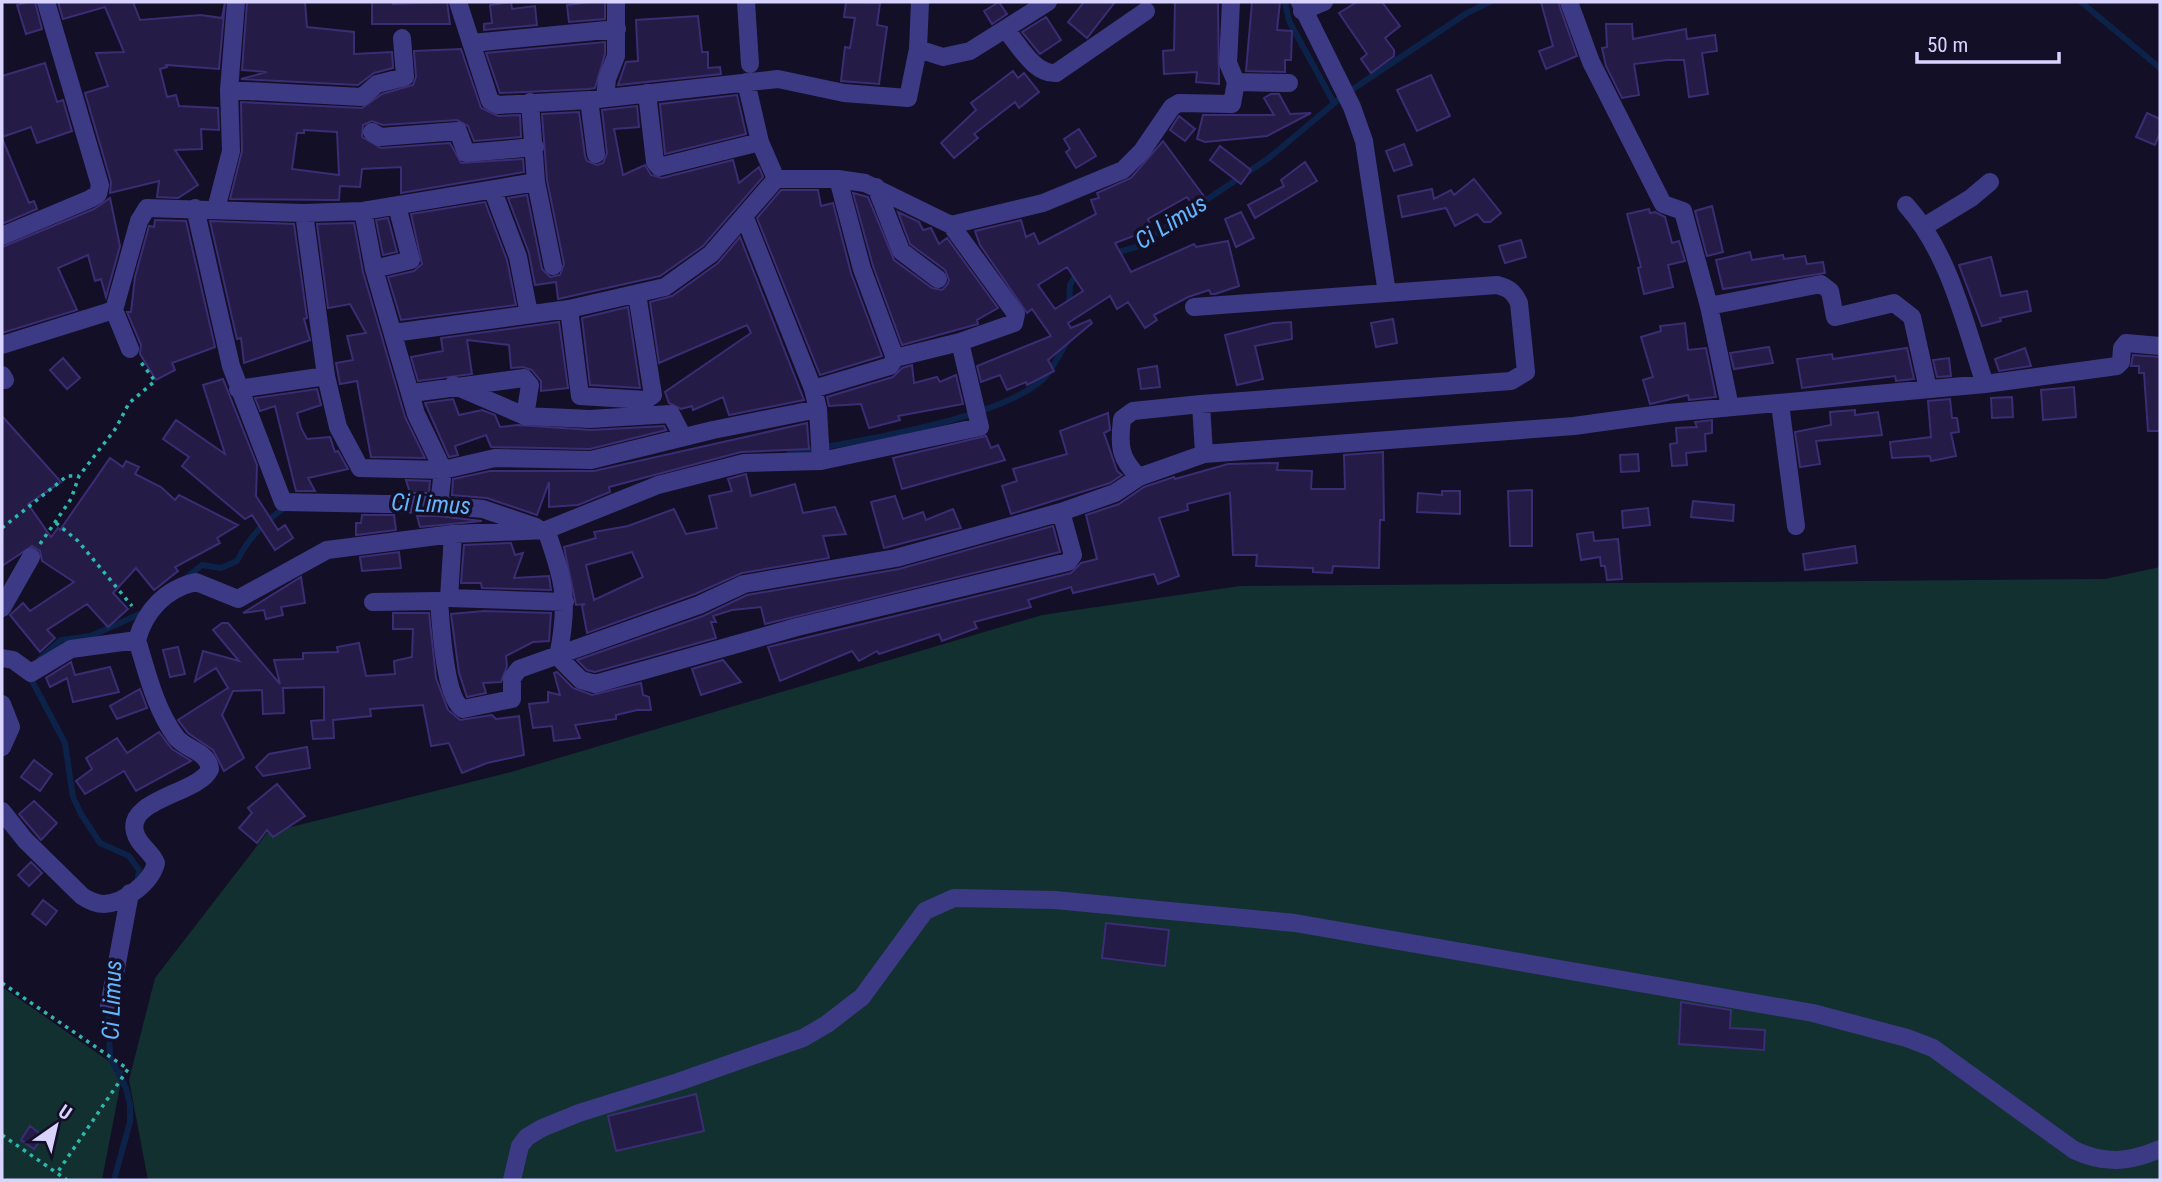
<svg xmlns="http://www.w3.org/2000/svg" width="2162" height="1182" font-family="'Roboto Condensed',sans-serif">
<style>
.green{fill:#12302f}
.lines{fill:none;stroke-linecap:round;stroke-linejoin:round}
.stream{stroke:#0c2248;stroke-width:6}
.building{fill:#241b47;stroke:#3b2d73;stroke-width:2;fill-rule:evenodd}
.path{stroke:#2fb8b0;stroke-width:3.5;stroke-dasharray:3.5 5;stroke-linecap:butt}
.minor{stroke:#3d3a85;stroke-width:18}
.labels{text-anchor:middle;stroke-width:7;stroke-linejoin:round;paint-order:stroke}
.water-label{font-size:24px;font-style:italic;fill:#62b6ff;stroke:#130f26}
</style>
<rect width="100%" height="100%" fill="#130f26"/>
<!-- green -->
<path class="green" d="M2160 567V1180H148L129 1080 155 978 267 833 511 772 1042 615 1240 586 2105 579Z
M2 987 123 1071 102 1180H2Z"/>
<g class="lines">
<!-- stream -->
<path class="stream" d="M1285 2 1289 21 1334 103
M2081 2 2160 68
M1353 89 1467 13 1490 2
M1112 254 1136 247 1269 158 1338 100
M1069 307 1070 285 1078 271
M789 454C851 441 1000 421 1044 378 1053 368 1060 353 1067 342
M183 580 202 565 221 568 237 561C249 537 265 521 287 506
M40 659 61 640 91 636 142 613
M30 677 65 743 73 797 81 814 100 843 129 856 139 870 137 882
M108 1006 110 1057 126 1088 130 1105V1122L114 1180"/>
</g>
<!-- building -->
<path class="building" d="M28 2H35L42 29 26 34 17 5Z
M58 2H133L140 20 201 15 222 18 225 2 219 69 166 65 167 67 160 69 167 97 176 95 179 106 218 108 219 130 201 129 202 149 175 150 198 185 178 198 157 197 159 181 110 193 111 182 85 93 108 86 96 53 124 52 105 7 63 19Z
M247 2H305L307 27 354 32V54L392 52 393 68 374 73 358 85 241 79 267 72 242 70Z
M372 2H393V4L447 2 450 24H372Z
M511 2 512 9 535 6 537 25 484 30V24L492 23 490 5Z
M590 2H605V19L569 22 567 5Z
M846 2 880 3 877 25 887 27 879 84 841 81 845 47 850 48 855 18 844 17Z
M999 2 1007 14 992 24 984 11Z
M1084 2H1115L1087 38 1068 22Z
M1175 2H1218L1219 84 1196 82 1197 72 1164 74 1163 51 1174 50Z
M1252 2H1280L1277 30 1292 31 1291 60H1285V72L1246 71Z
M1357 2H1382L1400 26 1385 38 1394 50V56L1371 73 1361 59 1367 54 1339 13Z
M1541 2H1558L1577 56 1546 69 1539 51 1553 46Z
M698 16 702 52H708V68L720 67 721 74 618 85 626 62 638 61 636 20Z
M1046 17 1061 40 1040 54 1022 32Z
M1606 24H1632L1633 39 1686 29 1687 39 1715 35 1717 51 1702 53 1708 94 1689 97 1684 60H1667L1634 64 1639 95 1622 98 1606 66 1602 48 1607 47Z
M605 42V54L595 88 588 89 500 93 486 53Z
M461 49 481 108 498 116 520 115 521 137 474 141 468 126 457 120 383 125 372 121 363 125 362 137 381 148 450 143 461 163 523 159 524 172 401 193V167L362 169 360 187 340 186 339 200 230 199 242 151 241 102 362 108 382 94 413 85 416 77 414 51ZM304 130 337 132 339 175 292 169 297 133H304Z
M45 63 57 102 63 100 72 131 37 143 31 127 2 137V76Z
M1013 71 1018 78 1024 73 1039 92 1019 108 1015 102 974 134 978 138 954 158 941 143 976 110 971 103Z
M1431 75 1450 116 1417 131 1397 90Z
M1271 94H1279L1290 114 1311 113 1267 136 1205 142 1197 139 1203 115H1274L1264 98Z
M737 95 746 134 665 154 660 104Z
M637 106 639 127 614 129 623 175 645 165 651 175 662 178 733 160 739 183 759 167 763 177 703 246 660 276 558 299 556 282 535 285 529 253 508 198 527 195 542 269 550 277 560 275 564 264 547 180 542 114 579 112 585 156 587 161 597 165 603 163 607 153 602 110Z
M2147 113 2160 119V133L2155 145 2136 137Z
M1179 116 1195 129 1185 141 1170 130Z
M1079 129 1096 156 1076 168 1066 152 1070 149 1064 139Z
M2 138 29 203 34 201 37 209 2 224Z
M1163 141 1206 199 1195 208 1187 197 1148 219 1152 229 1115 243 1131 272 1194 244 1196 247 1228 241 1239 286 1215 294H1211L1209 290 1188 297 1154 315 1157 320 1145 328 1128 302 1117 309 1110 296 1068 323 1071 328 1090 320 1092 323 1048 360 1054 371 1027 385 1026 382 1007 390 1000 375 981 382 977 366 1051 336 1032 309 1027 313 980 245 975 231 1021 220 1026 237 1034 233 1039 244 1096 214 1091 200 1099 198 1097 193 1131 178ZM1067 267 1083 291 1055 309 1038 285Z
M1404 144 1412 165 1394 171 1386 151Z
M1220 146 1251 170 1241 184 1210 160Z
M1305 162 1317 181 1255 218 1248 205 1284 186 1281 180Z
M1474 179 1501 213 1490 222H1484L1477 214 1455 226 1446 208 1402 217 1398 196 1432 189 1434 199 1451 190 1454 195Z
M781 190H818L821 206 833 203 851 273 882 356 820 375 757 218Z
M853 193 868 197 894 260 932 288 942 290 947 285 949 280 945 270 910 244 898 212 919 222 923 230 931 228 939 244 947 238 998 308 977 320 978 324 902 345 873 266Z
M110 198 120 246 106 297 101 279 95 281 88 255 58 268 77 310 2 333V247L94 209Z
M485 202 507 260 516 305 401 320 388 277 414 271 422 264 411 214Z
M1712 206 1723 252 1707 256 1695 211Z
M1649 209 1650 213 1655 212 1665 217 1672 243 1679 241 1685 261 1668 265 1673 287 1644 294 1638 268 1641 267 1627 214Z
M1241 212 1254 238 1236 247 1225 219Z
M388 218 397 252 383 255 376 220Z
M155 220 186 221 215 347 172 363 175 370 156 380 140 354 141 345 127 312H131L135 277 149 226 154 227Z
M210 221 294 224 307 318 304 319 310 340 244 363 241 338 237 339Z
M354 223 363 272 405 417 425 458 371 457 357 381 340 384 336 363 353 360 347 336 366 333 350 304 328 308 317 224Z
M740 237 804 400 729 415 723 397 693 410 692 406 681 409 669 403 665 392 751 333 747 325 659 363 650 302 672 296 718 263Z
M1521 240 1526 257 1505 263 1499 246Z
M1750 252 1752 260 1783 255 1784 259 1805 256 1807 264 1823 262 1825 273 1723 289 1716 260Z
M1991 257 2001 296 2027 291 2031 311 2000 318 2001 321 1982 326 1959 265Z
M628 307 640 388 590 385 582 318Z
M1393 319 1397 343 1376 347 1371 323Z
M559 322 568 388 541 391V381L532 370 523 367 511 368 509 345 467 340 472 374 418 381 411 357 443 351 441 338Z
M1291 322 1292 339 1255 346 1263 379 1237 385 1225 335 1273 323Z
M1685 323 1688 350 1706 348 1716 397 1689 400 1688 395 1650 404 1643 380 1653 377 1641 337 1661 331 1660 326Z
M1769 347 1773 363 1734 369 1730 353Z
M1907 348 1914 379 1896 381 1895 376 1802 388 1797 359 1832 354 1833 359Z
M2025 348 2031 366 1999 371 1995 359Z
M2133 355 2160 357V431H2148L2144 373H2139V366H2131Z
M63 358 80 378 67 389 50 370Z
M1949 358 1951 376 1937 377 1933 360Z
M912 365 914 383 937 377 940 382 956 375 963 404 898 416 900 420 869 428 861 404 829 406 827 397 893 377 902 368Z
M1157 366 1160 387 1141 389 1138 369Z
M223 379 257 465 256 496 278 530 285 525 293 538 275 550 252 515 245 519 182 466 189 457 163 439 176 420 225 454 203 385Z
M2074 387 2076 417 2043 420 2041 390Z
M317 389 321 405 297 413 301 428 307 439 330 437 335 452 338 451 348 469 308 478 315 491H296L275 406 260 411 255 398Z
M2012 397 2013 417 1992 418 1991 398Z
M453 399 459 415 482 410 495 415 500 427 518 425 591 430 664 426 666 430 590 449 491 447 486 435 455 446 458 455 449 457 425 403Z
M1950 399 1952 418H1957L1959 432 1951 433 1956 456 1931 461 1930 456 1892 458 1890 442 1931 437 1928 401Z
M1855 410V415L1878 412 1882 435 1816 441 1820 464 1800 467 1795 432 1831 425 1830 412Z
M1108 413 1110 430 1104 433 1117 471 1122 475 1110 483 1011 514 1002 486 1017 481 1013 469 1067 454 1060 431Z
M2 416 61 482 28 504 51 537 58 528 60 530 110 458 123 467 126 461 139 467 135 474 161 487 175 500 179 495 238 525 217 538 220 543 175 567 178 571 154 590 136 568 113 593 128 609 108 627 87 604 47 630 55 638 40 652 10 615 23 603 30 611 74 582 42 561 40 551 32 546 2 566Z
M1712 420V433L1705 434 1706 451 1686 453 1687 465 1672 466 1670 444 1677 443 1676 428 1697 427 1695 422Z
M807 423 809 449 741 452 609 487 610 492 578 505 549 507V482L537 515 487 498 452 495 453 479 490 471H594Z
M986 436 991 448 998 445 1005 460 902 489 893 458Z
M1383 452 1384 520H1380L1379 568 1333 566 1332 573 1313 572V568L1256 566 1257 555H1233L1230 493 1187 504 1188 510 1159 518 1179 576 1158 584 1154 574 1073 593 1071 587 1028 600 1031 607 974 622 977 628 942 641 939 634 879 654 877 651 859 661 852 651 780 681 768 647 1071 573 1081 563 1097 559 1086 515 1119 504 1144 487 1174 477 1175 479 1228 464 1278 463 1277 470 1312 471 1311 489H1345L1344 455Z
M1638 454 1639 471 1621 472 1620 455Z
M746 474 751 496 795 484 803 513 835 507 846 534 823 536 829 558 742 573 695 594 587 633 582 606 585 604 576 605 564 547 596 538 594 532 628 526 674 509 686 534 717 528 709 496 732 491 728 479ZM632 552 643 577 594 600 586 565Z
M406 480 430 481 429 493H410Z
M1532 490V546H1510L1508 491Z
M1442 491H1460V514L1417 512 1418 493 1442 495Z
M895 496 903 519 923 512 926 520 953 509 961 528 884 548 871 502Z
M1693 501 1734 505 1733 521 1691 517Z
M1648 508 1650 525 1623 528 1622 511Z
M362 515H394L396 530 356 535V523H361Z
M417 516H438L482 521 420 527Z
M1053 526 1060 552 765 624 761 607 732 610 713 616 716 622H711L716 638 595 672 587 670 577 660 703 616 747 595 899 569Z
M1593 532 1594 541 1618 539 1622 579 1607 580 1605 566H1601L1600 557 1581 560 1577 534Z
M511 543 515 555 523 553 514 578 549 576 551 590 482 588 481 583H461L464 545Z
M1855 546 1857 563 1805 570 1803 554Z
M399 552 401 568 362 571 360 557Z
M301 577 305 603 281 607 283 615 266 619 264 610 243 613Z
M484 611 551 613 549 641 533 642 506 656 507 666 501 682 483 683 486 693 467 697 459 673 451 614Z
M393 613H429L436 678 448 710 460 720 492 715 496 719 519 716 524 755 487 763 462 773 449 743 431 746 423 705 370 709 371 716 333 720 334 738 313 739 311 721 324 720V687L283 688 284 713 263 714 262 690 233 691 222 715 244 758 224 771 213 750 188 733 178 720 228 688 216 668 195 681 203 651 239 661 213 630 222 623H228L280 684 274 660 303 659V653L338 652 337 647 359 643 366 676 395 674 394 661 412 657 413 629H393Z
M178 647 185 674 170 677 163 650Z
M723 660 741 682 701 695 692 669Z
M71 662 75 675 110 667 119 692 73 702 67 678 50 687 46 678Z
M557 672 573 688 592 695 641 683 643 695 649 697 651 710H637L616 715V719L575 725 580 738 554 741 552 726 533 728 529 704 548 702V692L560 695 554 673Z
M140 689 147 708 117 719 110 706Z
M159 732 172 749 191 761 136 791 124 771 85 794 76 781 92 769 86 758 117 738 127 753Z
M307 747 310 768 263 776 256 767 269 754Z
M34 760 52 774 40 791 21 777Z
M277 784 305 816 273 837 267 830 257 843 239 828 252 813 248 808Z
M34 801 57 823 41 840 19 814Z
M31 862 42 873 29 886 18 875Z
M43 900 57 911 46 925 32 914Z
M1106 923 1169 930 1165 966 1102 958Z
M1681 1002 1731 1010 1730 1028 1765 1030 1764 1050 1679 1044Z
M696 1094 704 1131 616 1151 608 1116Z
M30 1126 43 1136 34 1149 21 1140Z"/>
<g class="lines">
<!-- path -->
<path class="path" d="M56 523 78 541 132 606
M2 528 67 476H79
M40 544 71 499 79 476 116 428 129 403 155 381 140 361
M2 983 128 1069 57 1173
M2 1135 67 1180"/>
<!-- minor -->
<path class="minor" d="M458 2 490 101 498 105 589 100 778 79 844 93 908 98 918 49 920 2
M746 2 750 64
M1569 2 1591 62 1663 204 1683 211 1709 306 1730 407
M1302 11 1324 2
M1005 29C1019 44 1033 74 1056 73L1146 11
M472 43 617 29
M918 49 943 57 970 51 1048 2
M746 82 760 142 776 179
M1236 82 1289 83
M229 90 362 97 377 84 405 77 402 38
M647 93 655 162 659 167 760 142
M605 98 607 79 616 56V2
M589 100 596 154
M372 132 380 137 458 131 466 153 535 147
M776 179H838L865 183 951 225 1043 203 1123 170 1142 151 1172 107 1179 103 1232 104 1236 82 1228 63 1231 2
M838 179 862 269 895 358
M536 182 553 266
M876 187 901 251 938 279
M493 191 518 257 529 314
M1906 205C1950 254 1964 322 1985 384
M195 208 231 366 283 502 439 505 483 509 536 527
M216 209 231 151 229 90 236 2
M363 211 374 269 416 414 443 470 439 505
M304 213 326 376 338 427 360 468 443 470 495 458 591 460 713 430 818 409
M1925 226 1971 198 1990 182
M2 236 90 199 98 194 100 185 46 2
M374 269 411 260 397 206
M1709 306 1821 284 1830 291 1835 317 1894 303 1912 317 1928 389
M1194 307 1387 293 1364 141 1352 107 1300 2
M569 309 580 396 646 400 653 395 637 294
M393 333 569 309 665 287 711 254 776 179
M2 345 114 310
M130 349 114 310 139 221 147 208 304 213 363 211 536 182 530 102
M2 375 5 380
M453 385 525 416 590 419 671 414 683 437
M238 389 326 376
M813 389 890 366 895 358 960 342 1014 323 1016 314 951 225
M412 393 524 378 530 385 525 416
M1780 404 1796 526
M1204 454 1201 404 1511 381 1526 372 1519 303C1514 292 1509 288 1497 285L1387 293
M821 461 980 427 960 342
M1139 477C1119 458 1119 445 1122 419L1133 411 1201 404
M546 530C565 583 569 601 558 657L581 680 595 684 797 627 1068 562 1073 555 1061 512
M453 534 449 598 565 602
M373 602 439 601C441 623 444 698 463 709L512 699V678L519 669 699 605 744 584 896 558 1061 512 1115 493 1139 477 1204 454 1574 426 1668 413 1985 384 2117 366 2121 362 2122 348 2126 343 2160 346
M2 608 31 557
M2 658 13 660 31 673 71 649 137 640C145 611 165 589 196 582L238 599 327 550 453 534 546 530 658 485 744 463 821 461 818 409 813 389 745 218
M2 704 11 727 2 747
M2 811 25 840 82 896C88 900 96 904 104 904 124 903 151 883 156 863 151 851 138 845 135 832 126 799 200 793 210 769 208 751 186 750 176 737 155 709 147 672 137 640
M109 1006 130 893
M512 1180 520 1146 527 1137 542 1128 579 1113 678 1082 803 1038 827 1024 862 997 925 911 954 898 1055 900 1295 923 1813 1013 1907 1038 1933 1048 2074 1150C2106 1165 2129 1162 2160 1149"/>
</g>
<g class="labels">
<!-- water labels -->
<g class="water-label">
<text transform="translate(1171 222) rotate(-32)" y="8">Ci Limus</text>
<text transform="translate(431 504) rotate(3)" y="8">Ci Limus</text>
<text transform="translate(112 1000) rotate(-88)" y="8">Ci Limus</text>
</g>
</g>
<!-- border -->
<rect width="2162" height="1182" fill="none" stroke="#d9d4ff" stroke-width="7"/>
<!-- north arrow -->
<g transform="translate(56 1126) rotate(34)" stroke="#130f26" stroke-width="5" paint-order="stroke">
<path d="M0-5L12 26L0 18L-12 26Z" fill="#d9d4ff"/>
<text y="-10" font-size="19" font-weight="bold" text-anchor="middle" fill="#d9d4ff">U</text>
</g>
<!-- scale -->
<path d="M1917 52v10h142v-10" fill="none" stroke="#d9d4ff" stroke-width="3.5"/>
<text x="1927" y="52" font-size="21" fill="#d9d4ff" stroke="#130f26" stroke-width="5" paint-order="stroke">50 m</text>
</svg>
